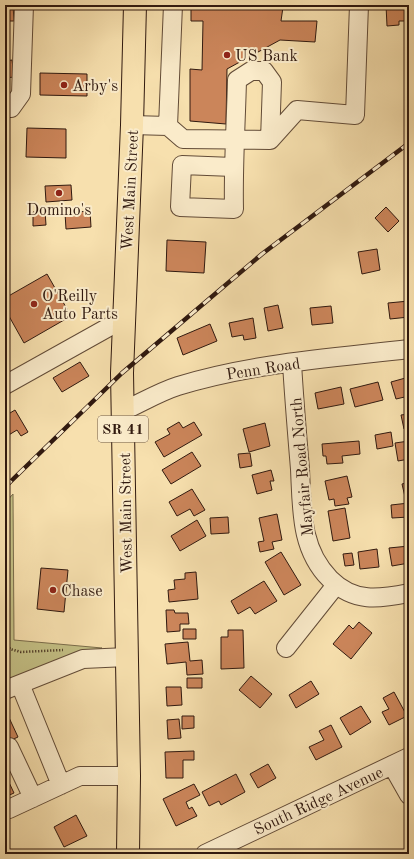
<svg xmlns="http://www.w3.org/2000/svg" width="414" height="859" font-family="'Old Standard TT',serif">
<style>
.green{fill:#c4c085;stroke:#7a6c4a}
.building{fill:#cb855a;stroke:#30190f}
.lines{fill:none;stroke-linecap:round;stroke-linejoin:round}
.minor-casing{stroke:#624b37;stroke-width:20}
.major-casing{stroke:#30190f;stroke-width:24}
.path{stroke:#30190f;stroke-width:2.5;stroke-dasharray:1 2;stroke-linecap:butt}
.minor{stroke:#faebca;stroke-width:18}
.major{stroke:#f7e0ae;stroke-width:22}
.rail-casing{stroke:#30190f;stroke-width:4.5}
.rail{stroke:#faebca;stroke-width:3;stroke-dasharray:9;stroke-linecap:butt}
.poi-dot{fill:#8f2418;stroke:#faebca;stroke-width:1.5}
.labels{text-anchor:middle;stroke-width:4;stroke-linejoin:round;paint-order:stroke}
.shield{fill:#faebca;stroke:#6d5847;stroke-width:1}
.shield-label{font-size:15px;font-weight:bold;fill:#30190f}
.poi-label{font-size:16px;fill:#30190f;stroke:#faebca;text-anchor:start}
.street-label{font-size:16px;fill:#30190f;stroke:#faebca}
</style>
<rect width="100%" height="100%" fill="#f7e0ae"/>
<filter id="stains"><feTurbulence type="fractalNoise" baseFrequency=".005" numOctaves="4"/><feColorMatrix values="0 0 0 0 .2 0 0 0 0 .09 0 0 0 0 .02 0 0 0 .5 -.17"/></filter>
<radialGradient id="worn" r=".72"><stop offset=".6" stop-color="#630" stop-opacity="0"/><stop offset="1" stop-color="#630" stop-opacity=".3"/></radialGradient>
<!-- green -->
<path class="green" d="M13 494 14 640 102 648 5 685V503Z"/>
<!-- building -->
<path class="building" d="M5 5H13L14 21H5Z
M191 5 283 7 281 21H317L315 42 280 40 227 69 226 124 190 121V69L202 70 203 21H191Z
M386 5H405L406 21H399V25L387 26Z
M12 60 14 77 5 78V61Z
M40 73 87 74V96L40 95Z
M27 128 66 129V158L26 157Z
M71 185 72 200 46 202 45 186Z
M386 207 399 221 388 232 375 218Z
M45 211 46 225 33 226V212Z
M90 211 91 227 66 229 65 213Z
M167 240 206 242 204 273 166 271Z
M377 249 380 270 362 274 358 252Z
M47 274 71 316 24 343 5 309V298Z
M409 301V317L390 319 388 303Z
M278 305 283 328 268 331 264 308Z
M331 306 333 323 312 325 310 308Z
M253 318 256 338 244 340 243 335 232 337 229 323Z
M210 324 217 341 183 355 177 338Z
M80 362 89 376 62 392 53 378Z
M409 377V396L396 399 391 382Z
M378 382 383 400 355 407 350 389Z
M341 387 344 404 318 409 315 393Z
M15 410 28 432 21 436 17 430 7 436 5 432V416Z
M409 414V428L404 429 401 415Z
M179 422 183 428 194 422 202 435 164 457 155 442 170 434 167 429Z
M265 423 270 446 249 452 243 429Z
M391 432 393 446 377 449 375 435Z
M359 441 360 454 342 456 343 463 327 464 326 456H323L322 444Z
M409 441V459L398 461 395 443Z
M192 452 201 466 171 484 162 470Z
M250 453 252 466 240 468 238 454Z
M271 470 274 481H270L272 490 257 494 252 475Z
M347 476 352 497 347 498 349 504 335 506 334 499 329 500 325 481Z
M409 482V497H405L402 484Z
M192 489 205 510 194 516 190 509 177 516 169 502Z
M409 503V517L392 518 391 505Z
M345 508 350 538 333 541 328 511Z
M277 514 282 540 272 542 274 549 260 552 258 542 264 541 259 518Z
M228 517 229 533 211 534 210 518Z
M197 520 206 536 180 551 171 536Z
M409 546V563L392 566 389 548Z
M377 549 379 567 360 569 358 552Z
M281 552 301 585 284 595 265 562Z
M352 553 354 565 345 566 343 554Z
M41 568 68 570 64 612 37 609Z
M196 572 198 599 169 602 168 590 175 589 174 580 185 579V573Z
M264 581 277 601 255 614 250 607 238 614 231 601Z
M166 610H174L175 613H188L189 624H180V631L167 632Z
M359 622 372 633 351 659 333 644 349 625 353 629Z
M183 629H196V639H183Z
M228 630H243L244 668 221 669V637H228Z
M188 642 190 661 202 660 203 674 187 675 186 662 167 664 165 644Z
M251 676 272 694 260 708 239 690Z
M187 678H202V688H187Z
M311 681 319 694 296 708 289 695Z
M166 687H181L182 705 167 706Z
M394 692 407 716 389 725 382 712 389 709 383 698Z
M361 706 371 722 350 735 340 718Z
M5 709 18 737 5 743Z
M182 716H194V728L182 729Z
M179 719 181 738 168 739 167 720Z
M331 725 342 747 316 760 309 747 324 740 319 731Z
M194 751V760H183V778H166L165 752Z
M268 764 276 778 258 788 250 774Z
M5 774 14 793 5 797Z
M236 774 245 792 221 805 219 801 209 806 202 792Z
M194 784 200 795 186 802 189 809 192 807 197 816 176 826 163 799Z
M76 815 87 836 64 847 54 827Z"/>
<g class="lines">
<defs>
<path id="minor" d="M5 108H11L21 94 24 5
M132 125 168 126 183 139 270 140 297 110 355 115 359 5
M168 126 173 5
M233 167 182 165 180 207 234 209C233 166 236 123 237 80L251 71H264L272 82 270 140
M292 363C294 398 297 433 300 469 302 509 300 549 330 579 354 603 379 599 409 593
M5 385 125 318
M123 411C141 403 159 392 178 386 253 363 332 358 409 349
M286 648 336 585
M20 684 61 785
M5 690 83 659 127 657
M9 747 33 798
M392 765 409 795
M9 809 80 776H129
M205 854 409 757"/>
<path id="major" d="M128 854 129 776 122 373 132 125 135 5"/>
</defs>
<!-- minor casing -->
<use href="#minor" class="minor-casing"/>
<!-- major casing -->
<use href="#major" class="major-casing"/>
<!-- path -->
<path class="path" d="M5 640 10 649 21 652 63 650"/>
<!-- minor -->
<use href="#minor" class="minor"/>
<!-- major -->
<use href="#major" class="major"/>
<defs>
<path id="rail" d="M5 487 122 373 262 254 409 143"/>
</defs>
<!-- rail casing -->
<use href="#rail" class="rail-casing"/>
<!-- rail -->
<use href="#rail" class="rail"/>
</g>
<!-- markers -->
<g class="poi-dot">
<circle cx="227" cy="55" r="4"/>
<circle cx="64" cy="85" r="4"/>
<circle cx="59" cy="193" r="4"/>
<circle cx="34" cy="304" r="4"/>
<circle cx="53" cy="590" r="4"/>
</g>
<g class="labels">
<!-- shield labels -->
<rect class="shield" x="98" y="416" width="50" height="26" rx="3"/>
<g class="shield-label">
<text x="123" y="434">SR 41</text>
</g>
<!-- poi labels -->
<g class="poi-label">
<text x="235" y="61">US Bank</text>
<text x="72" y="91">Arby's</text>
<text x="59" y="215" text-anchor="middle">Domino's</text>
<text x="42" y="301">O'Reilly<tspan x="42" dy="18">Auto Parts</tspan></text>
<text x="61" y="596">Chase</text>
</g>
<!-- street labels -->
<g class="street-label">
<text transform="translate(129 190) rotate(-87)" y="6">West Main Street</text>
<text transform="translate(263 368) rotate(-9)" y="6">Penn Road</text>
<text transform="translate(301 467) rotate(-95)" y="6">Mayfair Road North</text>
<text transform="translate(125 513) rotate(-91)" y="6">West Main Street</text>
<text transform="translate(318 800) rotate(-25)" y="6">South Ridge Avenue</text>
</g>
</g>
<!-- margin -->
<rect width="414" height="859" fill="none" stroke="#f7e0ae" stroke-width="20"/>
<rect x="6" y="6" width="402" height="847" fill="none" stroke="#30190f" stroke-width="2"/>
<rect x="10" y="10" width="394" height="839" fill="none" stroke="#30190f"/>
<rect width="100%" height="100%" filter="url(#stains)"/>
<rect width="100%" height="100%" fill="url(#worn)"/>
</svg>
